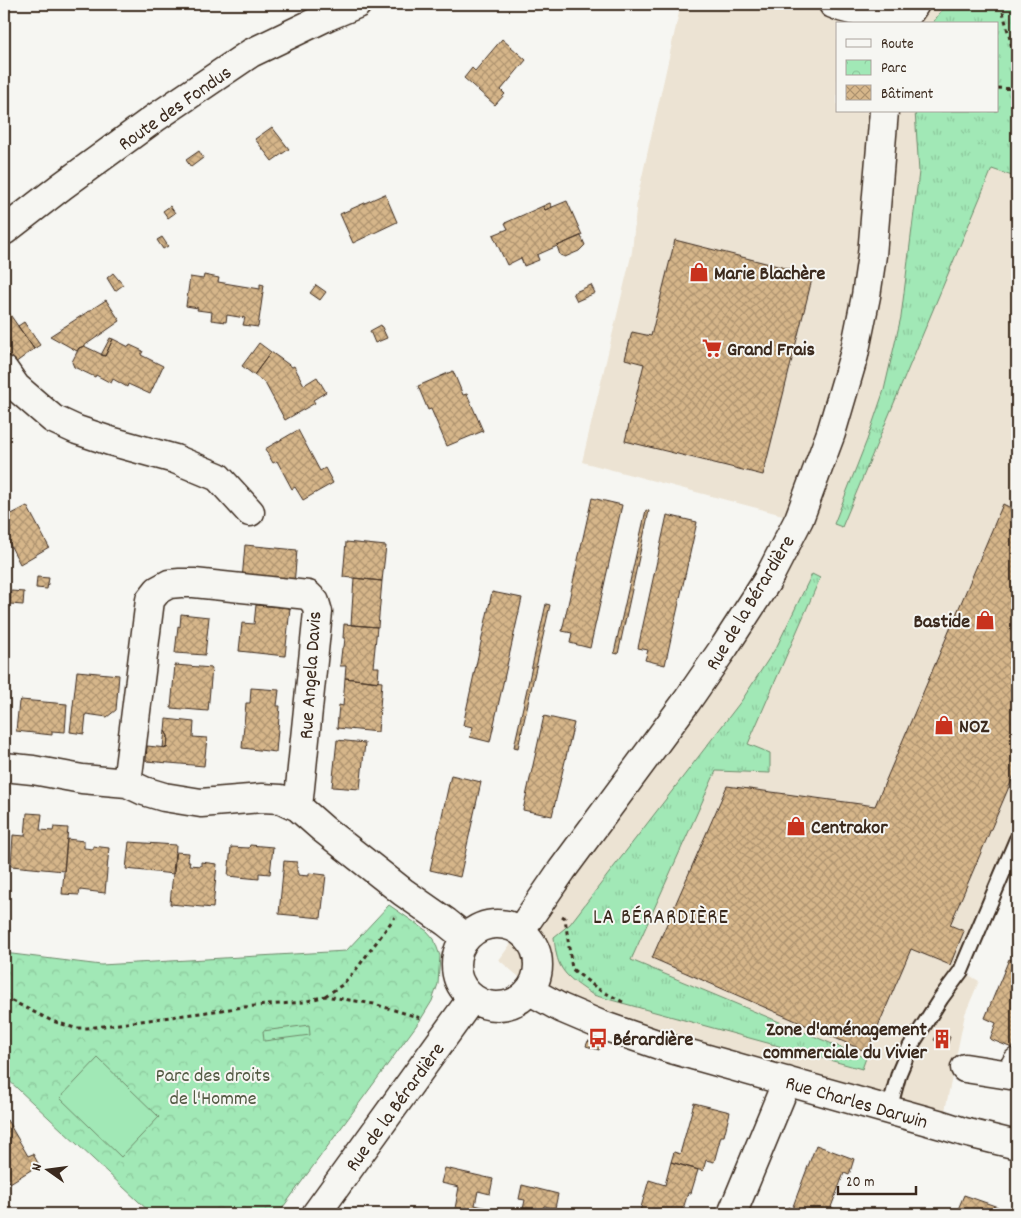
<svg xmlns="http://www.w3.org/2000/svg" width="1021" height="1218" font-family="Dekko,sans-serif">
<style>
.built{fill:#ece3d3;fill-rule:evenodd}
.grass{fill:url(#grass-tufts);stroke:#6e896a}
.park{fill:url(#park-crowns);stroke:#6e896a}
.pitch{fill:#a1e8b6;stroke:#6e896a}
.building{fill:url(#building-cross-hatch);stroke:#3b2a1e}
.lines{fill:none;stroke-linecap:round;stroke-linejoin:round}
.service-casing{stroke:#3b2a1e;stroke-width:18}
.minor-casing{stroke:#3b2a1e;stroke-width:31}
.tertiary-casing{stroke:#3b2a1e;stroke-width:31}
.path{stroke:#3b2a1e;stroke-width:3;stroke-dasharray:4 4;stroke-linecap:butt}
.service{stroke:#f6f6f2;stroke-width:14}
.minor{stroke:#f6f6f2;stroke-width:28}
.tertiary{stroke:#f6f6f2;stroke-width:28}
.labels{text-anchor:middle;stroke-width:4;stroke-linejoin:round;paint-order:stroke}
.street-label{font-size:20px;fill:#3b2a1e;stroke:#f6f6f2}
.poi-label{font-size:20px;font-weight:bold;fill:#3b2a1e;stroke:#f6f6f2;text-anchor:start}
.park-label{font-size:20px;fill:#545a44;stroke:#f6f6f2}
.neighbourhood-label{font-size:21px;letter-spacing:1px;fill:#3b2a1e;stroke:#f6f6f2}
</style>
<defs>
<pattern id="grass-tufts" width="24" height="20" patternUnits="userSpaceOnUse" patternTransform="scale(1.25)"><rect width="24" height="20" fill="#a1e8b6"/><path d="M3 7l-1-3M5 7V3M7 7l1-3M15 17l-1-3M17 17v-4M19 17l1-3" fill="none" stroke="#8cc79c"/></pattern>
<pattern id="park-crowns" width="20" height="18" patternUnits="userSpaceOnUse" patternTransform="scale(1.25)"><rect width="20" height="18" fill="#a1e8b6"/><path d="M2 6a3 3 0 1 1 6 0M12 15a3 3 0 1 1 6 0" fill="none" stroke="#8cc79c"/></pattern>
<pattern id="building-cross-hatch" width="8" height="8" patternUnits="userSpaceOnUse" patternTransform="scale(1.25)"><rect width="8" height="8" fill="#d6b68a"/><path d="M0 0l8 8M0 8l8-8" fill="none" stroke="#af9470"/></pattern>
</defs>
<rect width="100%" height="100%" fill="#f6f6f2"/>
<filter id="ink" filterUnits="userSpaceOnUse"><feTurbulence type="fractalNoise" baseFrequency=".02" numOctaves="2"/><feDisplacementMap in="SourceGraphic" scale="10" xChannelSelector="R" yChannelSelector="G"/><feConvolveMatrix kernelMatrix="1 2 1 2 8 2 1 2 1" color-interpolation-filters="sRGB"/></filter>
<g filter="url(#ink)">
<!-- built -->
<path class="built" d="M681 4H1017V850L967 974 979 981 965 1014 942 1125 787 1081 531 987 499 960 687 701 798 519 582 462 632 252 637 199ZM837 24H997V111H837Z"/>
<!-- grass -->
<path class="grass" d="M950 4H1017V174L1015 177 992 169 842 527 834 524 867 440 884 390 901 317 919 172 915 111H997V24H932L941 11Z
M812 574 820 578 748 744 770 753V773L716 771 631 960 866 1058 862 1069 593 995C582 987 566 978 560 965 556 957 555 946 554 937L570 924 742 700 777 646Z"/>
<!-- park -->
<path class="park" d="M389 905 427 931 434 939 440 956 438 984 432 1001 421 1019 278 1214H152L4 1076V953L101 965 346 951Z"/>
<!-- pitch -->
<path class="pitch" d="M309 1025 310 1035 264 1041 263 1031Z
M98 1058 159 1117 121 1157 60 1098Z"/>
<!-- building -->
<path class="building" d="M502 39 526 60 501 90 505 94 495 105 464 78 472 68 475 71Z
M272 127 289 149 272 161 255 139Z
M199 151 203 158 191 167 186 160Z
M385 194 397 222 353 243 340 214Z
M567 201 582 235 537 255 539 260 524 266 521 258 507 265 493 235 508 229 505 223 543 206 545 210Z
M550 203 552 207 545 210 543 206Z
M170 206 175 213 168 218 163 211Z
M581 236 585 245 579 251 565 257 560 255 557 246Z
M162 237 168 246 163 249 157 240Z
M675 240 813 275 763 475 625 441 644 364 625 359 632 332 651 336Z
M113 273 123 285 115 291 107 278Z
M204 275 219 278 218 282 260 289V284L264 285 258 327 243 325 245 318 227 315 226 322 211 320 212 312 197 310 198 308 186 306 190 277 203 279Z
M316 285 326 292 320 300 310 293Z
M591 285 595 293 577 301 573 293Z
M106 300 120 321 84 346 79 348 77 351 50 336Z
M4 306 34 349 15 363 4 347Z
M24 322 40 345 34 349 18 326Z
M381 325 387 338 375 343 370 331Z
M110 338 113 339 105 356 101 355Z
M113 339 129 347 130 345 143 351 141 355 163 366 150 394 128 384 127 387 113 379 111 383 96 375 95 377 74 367 72 362 79 348 84 346 105 356Z
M259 343 271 352 254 375 242 366Z
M271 352 292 367 294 366 304 385 317 377 326 392 313 400 315 403 285 420 265 383 254 375Z
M453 371 463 395 467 394 483 431 447 446 431 409 428 410 418 386Z
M298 430 320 471 325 468 333 483 303 500 295 487 292 489 277 461 273 463 265 449Z
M592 498 622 505 590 648 570 643 572 633 562 631Z
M1003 504 1017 511V768L950 925 964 931 950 965 911 949 867 1052 652 958 727 786 875 806Z
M27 506 49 547 20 564 4 533V518Z
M646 510 649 511 618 654 614 653Z
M667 515 697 522 665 665 645 660 648 650 638 648Z
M346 542 386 546 382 581 343 577Z
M245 545 297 550 294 585 242 580Z
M37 577 49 578 47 589 36 588Z
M354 578 382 581 378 627 351 625Z
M11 591 24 592 23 605 10 604Z
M492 592 522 598 490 742 470 737 473 727 463 725Z
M546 604 550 605 518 748 514 747Z
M256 605 290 608 285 656 239 651 242 623 254 624Z
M181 614 209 617 205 655 175 653 178 626 180 627Z
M344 624 377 627 373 667H379L378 682 345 678 346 666H340L342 648 344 647 345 638H343Z
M175 665 212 668 208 711 171 708Z
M77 671 119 675 116 710 107 717 86 714 84 734 70 732Z
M345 678 382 682 378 732 337 728 339 705 343 706Z
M251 688 279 690 277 706H280L276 752 242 748 246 703H250Z
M21 700 67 704 65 732 52 731V735L16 731 19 702Z
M544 716 574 723 552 816 523 810Z
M166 719 194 722 193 737 207 738 204 766 146 761 147 746 167 748 168 736 165 731Z
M165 731 168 736 167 748 163 747Z
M337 740 365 743 360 789 332 787Z
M451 775 481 782 460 877 430 870Z
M27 813 42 814 40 830 53 831 54 827 68 828 64 871 11 866 13 835 25 836Z
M67 839 84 841V848L93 849V846L109 848 105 893 80 890 79 895 62 894Z
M129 842 176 845 174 874 126 869Z
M250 845 273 847 270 874 259 873V879L228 876 231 847 249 848Z
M175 852 189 853 188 861H190L189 865 201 866V862L217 864 213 908 170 904Z
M284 861 297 862V872H298V875L309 876V873L326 875 321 918 279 914Z
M1009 959 1017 962V1037L1012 1048 990 1039 996 1023 985 1018Z
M938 1032 950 1037 947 1046 934 1040Z
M588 1041 601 1044 599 1050 586 1046Z
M694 1103 730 1112 724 1136H721L714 1162 706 1160 703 1171 671 1162 674 1152 680 1154Z
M7 1120 28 1156 33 1154 39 1165 10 1183 4 1172V1122Z
M816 1145 854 1159 849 1175 844 1173 831 1207 835 1209 832 1214H804L792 1209Z
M671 1162 698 1170 691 1193H688L682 1212 686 1213 685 1214H639L649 1180 665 1185Z
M445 1168 493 1179 490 1194 478 1191 475 1205 487 1208 485 1214H454L459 1187 441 1183Z
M522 1185 558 1194 555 1208 544 1206 542 1214H516V1213L522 1214 525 1200 519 1199Z
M964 1195 998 1207 995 1214H956Z
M788 1207 792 1209 804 1214H785Z
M435 1211 449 1214H435Z"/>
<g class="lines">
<defs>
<path id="service" d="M889 1110 899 1073 910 1047 941 998 961 971 1017 839"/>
<path id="minor" d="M901 24 915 4
M4 370 16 387 53 419 77 430 110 441 175 459 218 477 250 512
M4 767 33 770 82 779 127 783 144 791 164 797 201 803 262 798 281 799 298 807 323 829 403 892 446 922 466 938
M127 783 150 600 158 590 169 584 180 583H194L308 595 315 602 318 612 298 807
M456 965a41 41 0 1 1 82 0a41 41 0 1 1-82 0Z
M520 931 562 870 687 701 725 646 767 581 799 519 831 433 854 355 866 296 872 255 884 111
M530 991 561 1008 601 1025 668 1048 942 1125 964 1132 1017 1145
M965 1068 1010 1075 1017 1062
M316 1214 472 998
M732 1214 787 1081"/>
<path id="tertiary" d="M833 4C857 15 883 14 906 4
M4 231 62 186 155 118 251 53 328 16 357 4"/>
</defs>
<!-- service casing -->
<use href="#service" class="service-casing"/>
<!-- minor casing -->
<use href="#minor" class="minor-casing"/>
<!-- tertiary casing -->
<use href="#tertiary" class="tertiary-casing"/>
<!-- path -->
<path class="path" d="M1001 4 1017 67
M997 88 1017 89
M562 916 565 918 572 969 598 989 623 1002
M325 996 342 985 355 971 395 917
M4 997 52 1021 75 1028H87L104 1026 244 1007 304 1002 325 996 374 1004 424 1019"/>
<!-- service -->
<use href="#service" class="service"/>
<!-- minor -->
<use href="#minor" class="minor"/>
<!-- tertiary -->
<use href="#tertiary" class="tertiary"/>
</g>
</g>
<!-- icons -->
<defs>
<symbol id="shop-bare" viewBox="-9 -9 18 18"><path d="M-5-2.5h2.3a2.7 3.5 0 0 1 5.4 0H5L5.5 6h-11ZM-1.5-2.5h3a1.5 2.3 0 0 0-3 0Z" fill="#c8321e" stroke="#f6f6f2" stroke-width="2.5" paint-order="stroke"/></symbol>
<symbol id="supermarket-bare" viewBox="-9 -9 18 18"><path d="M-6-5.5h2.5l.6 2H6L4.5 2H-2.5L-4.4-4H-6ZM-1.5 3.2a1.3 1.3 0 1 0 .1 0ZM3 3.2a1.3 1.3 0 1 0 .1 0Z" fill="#c8321e" stroke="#f6f6f2" stroke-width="2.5" paint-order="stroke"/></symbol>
<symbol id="bus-bare" viewBox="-9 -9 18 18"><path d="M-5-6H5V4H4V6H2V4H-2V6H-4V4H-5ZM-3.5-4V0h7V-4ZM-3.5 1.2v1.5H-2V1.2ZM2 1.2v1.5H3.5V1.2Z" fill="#c8321e" stroke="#f6f6f2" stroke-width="2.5" paint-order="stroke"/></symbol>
<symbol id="building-bare" viewBox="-9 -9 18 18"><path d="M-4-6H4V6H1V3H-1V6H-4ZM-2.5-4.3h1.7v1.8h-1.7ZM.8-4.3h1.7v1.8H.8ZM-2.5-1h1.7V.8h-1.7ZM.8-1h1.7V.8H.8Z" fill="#c8321e" stroke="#f6f6f2" stroke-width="2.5" paint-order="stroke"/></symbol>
</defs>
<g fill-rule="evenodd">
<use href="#shop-bare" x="685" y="258" width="28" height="28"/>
<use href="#supermarket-bare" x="698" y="334" width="28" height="28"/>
<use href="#shop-bare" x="971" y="606" width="28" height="28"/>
<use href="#shop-bare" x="930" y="711" width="28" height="28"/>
<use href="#shop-bare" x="782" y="812" width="28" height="28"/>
<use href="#bus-bare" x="584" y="1024" width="28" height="28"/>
<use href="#building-bare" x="928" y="1025" width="28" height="28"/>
</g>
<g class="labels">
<!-- street labels -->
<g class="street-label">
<text transform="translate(174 107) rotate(-35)" y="7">Route des Fondus</text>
<text transform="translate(749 602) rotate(-59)" y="7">Rue de la Bérardière</text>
<text transform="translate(309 675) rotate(-86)" y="7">Rue Angela Davis</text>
<text transform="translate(857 1101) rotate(16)" y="7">Rue Charles Darwin</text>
<text transform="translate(394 1106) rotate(-54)" y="7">Rue de la Bérardière</text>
</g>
<!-- poi labels -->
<g class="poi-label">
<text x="714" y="279">Marie Blachère</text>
<text x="727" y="355">Grand Frais</text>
<text x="970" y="627" text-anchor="end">Bastide</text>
<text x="959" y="732">NOZ</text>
<text x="811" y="833">Centrakor</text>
<text x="927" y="1035" text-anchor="end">Zone d'aménagement<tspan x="927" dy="23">commerciale du Vivier</tspan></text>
<text x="613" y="1045">Bérardière</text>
</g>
<!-- park labels -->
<g class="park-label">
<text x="213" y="1081">Parc des droits<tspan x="213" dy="23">de l'Homme</tspan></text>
</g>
<!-- neighbourhood labels -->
<g class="neighbourhood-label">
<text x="661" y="923">LA BÉRARDIÈRE</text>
</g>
</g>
<!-- margin -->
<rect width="1021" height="1218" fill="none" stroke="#f6f6f2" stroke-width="20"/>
<rect x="10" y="10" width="1001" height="1198" fill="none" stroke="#3b2a1e" stroke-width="2" filter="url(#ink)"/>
<!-- legend -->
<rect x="836" y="22" width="162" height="90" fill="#f6f6f2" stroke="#aba49d"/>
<rect x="846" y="39" width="25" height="8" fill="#f6f6f2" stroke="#aba49d"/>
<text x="881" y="48" font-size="15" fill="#3b2a1e">Route</text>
<rect x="846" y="60" width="25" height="15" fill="url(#park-crowns)" stroke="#aba49d"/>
<text x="881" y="72" font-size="15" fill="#3b2a1e">Parc</text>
<rect x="846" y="85" width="25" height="15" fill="url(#building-cross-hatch)" stroke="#aba49d"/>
<text x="881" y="98" font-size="15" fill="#3b2a1e">Bâtiment</text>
<!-- north arrow -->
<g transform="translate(48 1170) rotate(284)" stroke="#f6f6f2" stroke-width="4" paint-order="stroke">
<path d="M0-4L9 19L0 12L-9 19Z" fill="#3b2a1e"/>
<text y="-8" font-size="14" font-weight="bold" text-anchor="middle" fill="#3b2a1e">N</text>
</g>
<!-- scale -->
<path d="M838 1186v8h78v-8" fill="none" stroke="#3b2a1e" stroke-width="2.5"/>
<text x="846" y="1186" font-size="15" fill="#3b2a1e" stroke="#f6f6f2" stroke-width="4" paint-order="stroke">20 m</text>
</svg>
